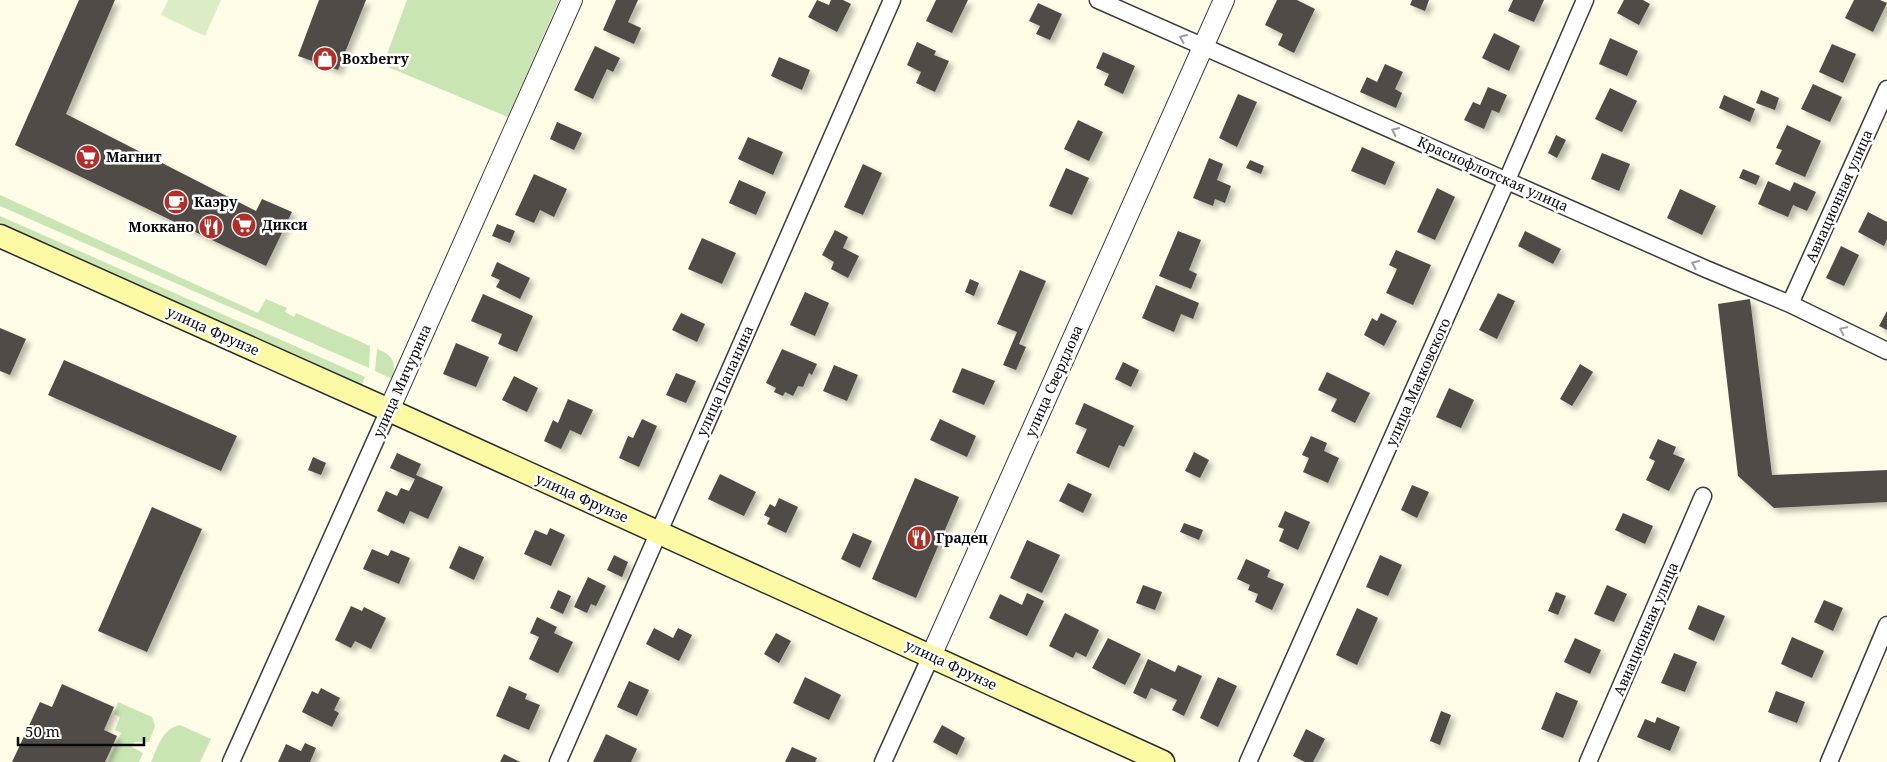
<svg xmlns="http://www.w3.org/2000/svg" width="1887" height="762" font-family="'Noto Serif',serif">
<style>
.green{fill:#c9e5b3}
.pitch{fill:#dcedc5}
.building{fill:#514c46;filter:url(#shadow)}
.lines{fill:none;stroke-linecap:round;stroke-linejoin:round}
.minor-casing{stroke:#3c3c3c;stroke-width:19}
.tertiary-casing{stroke:#3c3c3c;stroke-width:22}
.secondary-casing{stroke:#2b2b2b;stroke-width:25}
.minor{stroke:#fff;stroke-width:16}
.tertiary{stroke:#fff;stroke-width:20}
.secondary{stroke:#fcf9a4;stroke-width:22}
.oneway{stroke:#9d9d9d}
.labels{text-anchor:middle;stroke-width:5;stroke-linejoin:round;paint-order:stroke}
.poi-label{font-size:14px;font-weight:bold;fill:#090909;stroke:#fff;text-anchor:start}
.street-label{font-size:14px;fill:#090909;stroke:#fff}
</style>
<defs>
<filter id="shadow"><feDropShadow dx="4.5" dy="4.5" stdDeviation="2.5" flood-color="#0004"/></filter>
</defs>
<rect width="100%" height="100%" fill="#fefbe7"/>
<!-- green -->
<path class="green" d="M407 0H559L508 117 383 65Z
M0 195 258 313 266 299 287 308 285 312 294 317 296 313 370 346 369 368 0 206Z
M0 216 365 377 360 389 137 284 0 223Z
M377 349C393 355 397 362 392 379L375 371Z
M118 702 152 717 155 726 149 742H134L132 747 143 753 139 762H108L121 733 115 730 120 717 114 714Z
M180 725 211 739 200 762H151C158 747 162 729 180 725Z"/>
<!-- pitch -->
<path class="pitch" d="M168 0H221L205 36 161 15Z"/>
<!-- building -->
<path class="building" d="M79 0H115L66 114 256 211 262 199 292 212 266 266 15 145Z
M319 0H366L338 70 298 56Z
M616 0H638L628 22 641 28 634 44 603 30Z
M817 0 829 5 831 0H843L851 4 837 32 808 17Z
M936 0H968L952 33 926 21Z
M1277 0H1297L1315 9 1294 53 1278 45 1283 34 1265 25Z
M1412 0H1429L1425 11 1410 5Z
M1513 0H1544L1534 22 1508 11Z
M1624 0H1643L1650 4 1639 25 1617 13Z
M1854 0H1880L1887 3 1873 32 1845 18Z
M1038 3 1062 14 1050 40 1036 34 1040 26 1029 21Z
M1494 33 1520 46 1509 71 1482 58Z
M1610 38 1638 51 1627 76 1599 64Z
M917 42 936 51 934 55 949 61 935 92 916 83 921 72 907 65Z
M1832 44 1856 54 1843 83 1819 72Z
M595 46 620 58 613 72 607 69 593 99 574 90Z
M1103 52 1135 66 1123 94 1104 85 1109 74 1096 68Z
M779 57 810 70 802 90 771 76Z
M1385 64 1403 72 1395 89 1402 93 1396 108 1360 92 1367 77 1377 82Z
M1813 84 1842 97 1830 122 1801 109Z
M1488 87 1507 95 1499 113 1492 110 1484 129 1464 120 1473 102 1480 105Z
M1610 88 1637 101 1622 132 1595 119Z
M1761 90 1779 98 1775 110 1756 103Z
M1238 94 1257 102 1237 147 1219 138Z
M1724 95 1755 109 1750 122 1719 108Z
M1078 120 1103 132 1089 161 1064 149Z
M557 122 582 133 574 150 550 139Z
M1787 125 1821 141 1805 177 1775 164 1782 150 1776 148Z
M1556 135 1566 140 1557 158 1548 153Z
M748 137 783 152 773 175 738 159Z
M1362 147 1395 162 1385 185 1351 171Z
M1602 153 1630 164 1619 191 1591 179Z
M1209 158 1223 164 1217 180 1231 186 1225 203 1215 199 1213 206 1193 198Z
M1250 160 1264 166 1261 174 1246 168Z
M863 164 882 173 863 215 844 207Z
M1066 168 1089 178 1072 215 1049 206Z
M1743 169 1760 176 1756 185 1739 178Z
M534 174 567 189 554 217 540 210 534 223 515 215Z
M739 180 766 192 756 215 729 203Z
M1768 181 1790 191 1794 182 1816 192 1807 211 1793 205 1788 217 1758 204Z
M1437 188 1455 197 1435 240 1417 232Z
M1680 189 1716 206 1702 235 1667 218Z
M1868 212 1887 222V239L1884 246 1858 232Z
M497 224 515 231 510 243 492 236Z
M835 230 848 237 843 248 859 256 848 278 831 269 834 262 822 255Z
M1178 231 1201 240 1189 270 1197 274 1191 289 1159 276Z
M1525 231 1561 249 1553 264 1518 246Z
M702 238 736 253 722 284 688 269Z
M1841 246 1859 255 1844 286 1826 278Z
M1396 250 1431 265 1413 305 1386 293 1397 269 1389 265Z
M497 262 530 278 520 299 496 287 500 280 491 276Z
M1020 270 1046 281 1019 344 1026 347 1016 370 1003 365 1017 332 997 324Z
M970 279 979 283 974 296 965 292Z
M1156 285 1199 303 1193 319 1181 314 1174 332 1142 318Z
M805 292 829 303 815 336 790 325Z
M1498 293 1515 301 1497 339 1479 330Z
M483 294 533 316 517 352 498 344 502 334 471 321Z
M1750 299 1772 475 1887 470V502L1774 508 1738 476 1718 304Z
M1887 311V330L1879 326Z
M681 313 705 324 697 342 672 330Z
M1381 313 1397 321 1384 346 1364 335 1372 318 1377 321Z
M0 328 26 339 10 375 0 371Z
M456 343 489 357 476 387 443 374Z
M782 349 817 364 812 375 809 373 803 387 798 386 793 396 785 392 783 396 774 392 776 388 766 383Z
M64 360 237 436 221 471 48 395Z
M1123 362 1139 370 1131 387 1115 379Z
M1580 364 1593 372 1572 406 1560 399Z
M834 365 858 375 847 401 823 391Z
M962 368 995 381 984 405 952 392Z
M1327 372 1370 393 1355 423 1331 411 1337 399 1318 390Z
M676 373 696 381 686 403 666 395Z
M514 376 538 388 527 412 502 400Z
M1449 388 1474 400 1461 428 1436 417Z
M568 399 593 410 581 435 570 430 561 449 544 441 553 420 558 423Z
M1084 403 1134 426 1124 447 1119 445 1109 468 1076 453 1087 429 1075 424Z
M642 419 657 426 639 467 619 458 628 436 633 438Z
M940 419 976 436 967 457 930 440Z
M1311 436 1327 443 1324 451 1339 458 1328 483 1303 472 1309 458 1302 455Z
M1658 439 1676 447 1673 454 1685 459 1669 491 1646 480 1655 461 1649 458Z
M1194 452 1209 460 1200 478 1185 471Z
M397 453 421 464 416 475 443 487 428 519 410 511 404 524 377 511 386 491 397 496 401 488 409 491 415 479 390 468Z
M313 457 326 463 321 475 308 470Z
M720 474 756 492 744 516 708 499Z
M915 478 959 497 916 598 872 579Z
M1068 483 1092 494 1083 513 1059 501Z
M1412 485 1429 492 1417 518 1401 510Z
M779 498 798 507 786 533 767 524 770 518 764 515 770 504 775 507Z
M152 507 202 529 147 652 98 631Z
M1285 511 1310 522 1298 550 1279 541 1284 529 1278 527Z
M1623 513 1653 526 1645 544 1615 530Z
M1184 523 1203 530 1199 540 1180 532Z
M550 528 565 535 551 566 524 554 535 530 547 535Z
M853 533 872 541 860 568 841 559Z
M1027 540 1060 555 1042 593 1010 578Z
M459 546 484 557 474 580 449 568Z
M372 549 388 556 391 550 410 558 399 584 363 569Z
M614 555 628 562 622 577 607 570Z
M1380 555 1402 565 1388 596 1366 587Z
M1246 559 1270 570 1267 577 1284 584 1272 610 1255 602 1258 594 1248 590 1250 585 1237 579Z
M588 577 606 586 596 606 591 604 587 613 574 607Z
M1143 585 1162 592 1155 610 1136 603Z
M1607 585 1627 594 1614 622 1594 614Z
M558 590 571 596 563 614 550 608Z
M1556 592 1566 596 1558 615 1548 611Z
M1027 593 1044 601 1027 636 989 618 1000 594 1022 605Z
M1824 600 1843 608 1833 631 1814 622Z
M1698 605 1725 616 1714 641 1688 629Z
M351 606 362 611 364 607 386 618 371 649 355 641 351 648 335 640Z
M1357 608 1378 618 1357 665 1336 655Z
M1065 613 1099 630 1086 657 1076 652 1073 658 1049 646Z
M537 617 557 627 554 633 573 642 558 673 529 659 539 637 530 633Z
M654 628 673 638 678 628 692 635 679 661 646 644Z
M776 633 791 641 779 663 764 654Z
M1792 637 1824 651 1812 678 1781 664Z
M1108 638 1141 654 1125 685 1092 668Z
M1575 638 1601 650 1590 674 1564 662Z
M1674 653 1697 662 1685 692 1661 683Z
M1148 659 1175 672 1178 665 1202 676 1184 716 1172 710 1177 700 1151 688 1146 699 1133 693Z
M805 677 841 695 829 720 793 703Z
M1218 677 1237 686 1218 727 1200 718Z
M629 681 649 690 637 716 617 707Z
M62 684 114 707 104 730 117 736 105 762H12L40 702 52 707Z
M509 686 527 694 525 699 540 705 529 730 496 716Z
M321 688 340 698 334 710 339 713 332 727 302 712 312 691 318 694Z
M1776 691 1805 702 1797 723 1768 712Z
M1556 692 1578 701 1563 738 1541 729Z
M1441 711 1451 715 1440 745 1430 741Z
M1657 717 1680 727 1670 751 1637 737 1645 719 1655 723Z
M942 725 965 738 957 755 933 742Z
M1306 729 1325 739 1313 762H1305L1293 756Z
M606 734 637 749 631 762H593Z
M305 743 316 748 310 762H278L286 744 301 751Z
M792 747 817 758 815 762H785Z
M504 754 520 762H500Z"/>
<g class="lines">
<defs>
<path id="minor" d="M1098 0 1706 269 1790 304 1887 351
M1790 304 1887 89
M231 762 389 410
M558 762 892 0
M883 762 931 656
M1248 762 1507 180 1585 0
M1588 762 1703 496
M1829 762 1887 625"/>
<path id="tertiary" d="M389 410 572 0
M931 656 1224 0"/>
<path id="secondary" d="M0 236 389 410 1163 762"/>
</defs>
<!-- minor casing -->
<use href="#minor" class="minor-casing"/>
<!-- tertiary casing -->
<use href="#tertiary" class="tertiary-casing"/>
<!-- secondary casing -->
<use href="#secondary" class="secondary-casing"/>
<!-- minor -->
<use href="#minor" class="minor"/>
<!-- tertiary -->
<use href="#tertiary" class="tertiary"/>
<!-- secondary -->
<use href="#secondary" class="secondary"/>
</g>
<!-- one-way arrows -->
<defs><path id="oneway-chevron" d="M-2-3.5L2.5 0L-2 3.5" fill="none" stroke-width="1.6" stroke-linecap="round" stroke-linejoin="round" transform="scale(1.25)"/></defs>
<g class="oneway">
<use href="#oneway-chevron" transform="translate(1183 38) rotate(-156)"/>
<use href="#oneway-chevron" transform="translate(1395 131) rotate(-156)"/>
<use href="#oneway-chevron" transform="translate(1695 264) rotate(-156)"/>
<use href="#oneway-chevron" transform="translate(1843 330) rotate(-154)"/>
</g>
<!-- icons -->
<defs>
<symbol id="shop-disc" viewBox="-11 -11 22 22"><circle r="9.5" fill="#b22e29" stroke="#fff"/><path d="M-5-2.5h2.3a2.7 3.5 0 0 1 5.4 0H5L5.5 6h-11ZM-1.5-2.5h3a1.5 2.3 0 0 0-3 0Z" fill="#fff"/></symbol>
<symbol id="supermarket-disc" viewBox="-11 -11 22 22"><circle r="9.5" fill="#b22e29" stroke="#fff"/><path d="M-6-5.5h2.5l.6 2H6L4.5 2H-2.5L-4.4-4H-6ZM-1.5 3.2a1.3 1.3 0 1 0 .1 0ZM3 3.2a1.3 1.3 0 1 0 .1 0Z" fill="#fff"/></symbol>
<symbol id="cafe-disc" viewBox="-11 -11 22 22"><circle r="9.5" fill="#b22e29" stroke="#fff"/><path d="M-5.5-4.5H6V0H3Q3 3.5 0 3.5H-2.5Q-5.5 3.5-5.5 0ZM3-3.2v2h1.7v-2ZM-6 4.5H4V6H-6Z" fill="#fff"/></symbol>
<symbol id="restaurant-disc" viewBox="-11 -11 22 22"><circle r="9.5" fill="#b22e29" stroke="#fff"/><path d="M-5-6h1v4h1v-4h1v4h1v-4h1v5L-1.5 .5V6h-2V.5L-5-1ZM5-6V6H3V1.5H1.5Q1.5-4 5-6Z" fill="#fff"/></symbol>
</defs>
<g fill-rule="evenodd">
<use href="#shop-disc" x="311" y="45" width="28" height="28"/>
<use href="#supermarket-disc" x="74" y="143" width="28" height="28"/>
<use href="#cafe-disc" x="162" y="188" width="28" height="28"/>
<use href="#supermarket-disc" x="230" y="211" width="28" height="28"/>
<use href="#restaurant-disc" x="197" y="213" width="28" height="28"/>
<use href="#restaurant-disc" x="905" y="524" width="28" height="28"/>
</g>
<g class="labels">
<!-- poi labels -->
<g class="poi-label">
<text x="342" y="64">Boxberry</text>
<text x="106" y="162">Магнит</text>
<text x="194" y="207">Каэру</text>
<text x="262" y="230">Дикси</text>
<text x="194" y="232" text-anchor="end">Моккано</text>
<text x="936" y="543">Градец</text>
</g>
<!-- street labels -->
<g class="street-label">
<text transform="translate(1493 174) rotate(24)" y="5">Краснофлотская улица</text>
<text transform="translate(1839 196) rotate(-66)" y="5">Авиационная улица</text>
<text transform="translate(213 331) rotate(24)" y="5">улица Фрунзе</text>
<text transform="translate(402 381) rotate(-66)" y="5">улица Мичурина</text>
<text transform="translate(725 381) rotate(-66)" y="5">улица Папанина</text>
<text transform="translate(1054 381) rotate(-66)" y="5">улица Свердлова</text>
<text transform="translate(1418 382) rotate(-66)" y="5">улица Маяковского</text>
<text transform="translate(582 498) rotate(24)" y="5">улица Фрунзе</text>
<text transform="translate(1646 629) rotate(-67)" y="5">Авиационная улица</text>
<text transform="translate(951 665) rotate(25)" y="5">улица Фрунзе</text>
</g>
</g>
<!-- scale -->
<path d="M18 737v8h126v-8" fill="none" stroke="#090909" stroke-width="2.5"/>
<text x="25" y="737" font-size="15" fill="#090909" stroke="#ffffff" stroke-width="4" paint-order="stroke">50 m</text>
</svg>
